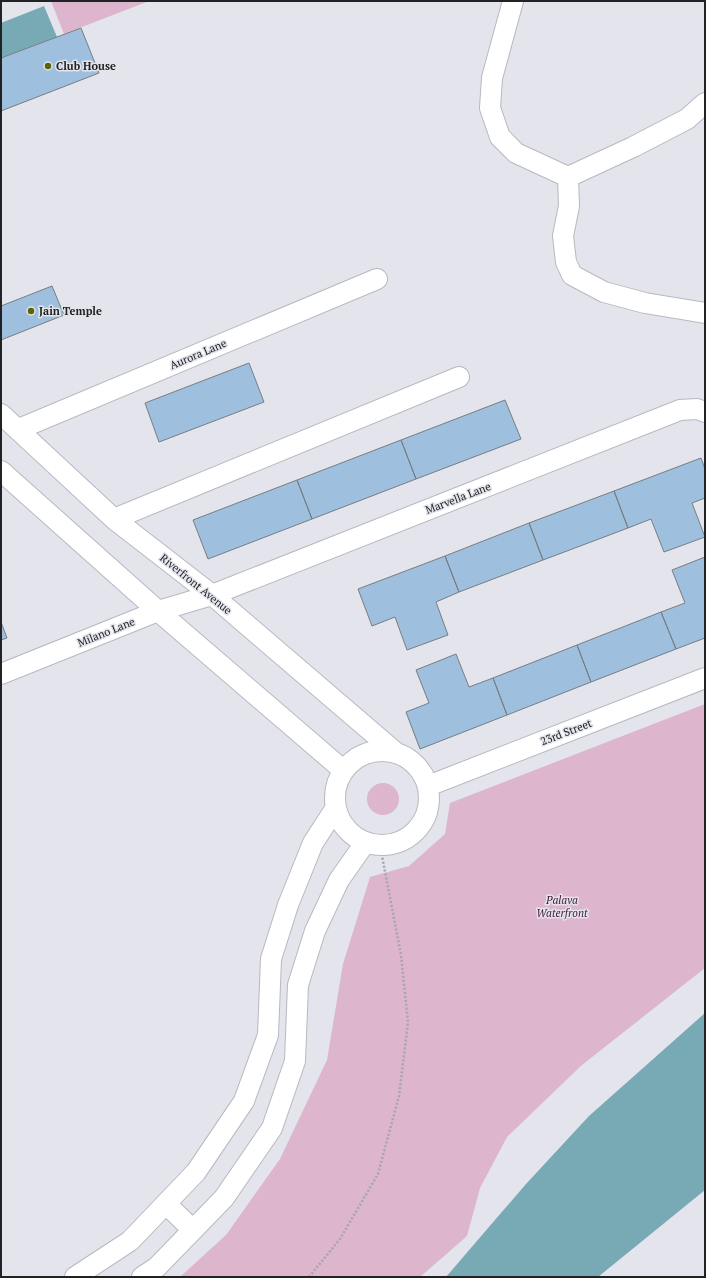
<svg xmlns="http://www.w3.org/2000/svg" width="706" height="1278" font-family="'PT Serif',serif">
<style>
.green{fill:#ddb5cd}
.water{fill:#78aab6}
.building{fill:#9ebfdd;stroke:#777d82}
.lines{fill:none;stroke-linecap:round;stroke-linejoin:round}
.minor-casing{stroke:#b7b9c0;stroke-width:22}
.path{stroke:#a5a6ac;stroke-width:2.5;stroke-dasharray:2 2;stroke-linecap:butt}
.minor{stroke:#fff;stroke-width:20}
.poi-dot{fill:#5a6508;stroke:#e3e4ec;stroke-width:1.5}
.labels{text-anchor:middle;stroke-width:3;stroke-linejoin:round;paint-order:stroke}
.poi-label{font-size:11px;font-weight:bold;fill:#212224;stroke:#e3e4ec;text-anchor:start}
.street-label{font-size:11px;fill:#212224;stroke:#e3e4ec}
.park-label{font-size:11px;font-style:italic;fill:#451536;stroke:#e3e4ec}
</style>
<rect width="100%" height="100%" fill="#e3e4ec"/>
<!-- green -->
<path class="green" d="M51 1H149L64 34Z
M705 704V968L582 1065 507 1137 480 1188 467 1236 420 1277H180L226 1235 280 1159 327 1060 343 964 370 877 409 866 445 834 450 803Z
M367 799a16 16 0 1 1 32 0a16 16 0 1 1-32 0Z"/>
<!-- water -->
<path class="water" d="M44 6 57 37 1 58V23Z
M705 1013V1190L598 1277H446L526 1184 589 1116Z"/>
<!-- building -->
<path class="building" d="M81 28 99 73 1 111V58Z
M52 286 64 315 1 340V306Z
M249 363 264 402 159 442 145 403Z
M505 400 521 439 416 479 401 440Z
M401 440 416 479 312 519 297 480Z
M701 458 705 469V498L692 503 705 537 664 552 651 519 628 528 614 491Z
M297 480 312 519 208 559 193 520Z
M614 491 628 528 543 560 529 523Z
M529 523 543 560 459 592 445 556Z
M445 556 459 592 436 602 448 635 407 650 395 617 372 626 358 589Z
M705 557V638L676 649 661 612 685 603 672 570Z
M661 612 676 649 591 682 577 645Z
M1 622 7 638 1 640Z
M577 645 591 682 507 715 493 678Z
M456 654 469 687 493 678 507 715 420 749 406 712 429 703 416 670Z"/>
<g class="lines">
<defs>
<path id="minor" d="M513 1 492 78 490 108 500 137 516 153 568 177 569 206 563 236 566 262 572 275 604 292 645 303 705 313
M568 177 633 147 687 119 705 103
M1 414 114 519 212 595 394 751
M19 429 377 279
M1 471 158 611 343 770
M114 519 459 377
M1 674 158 611 212 595 680 410 697 409 705 412
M335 798a47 47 0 1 1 94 0a47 47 0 1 1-94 0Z
M428 786 705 678
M166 1204 193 1230
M75 1277 130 1241 196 1172 244 1101 268 1035 271 959 288 905 313 843 335 809
M142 1277 157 1267 224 1198 272 1128 295 1061 298 985 315 931 339 880 365 843"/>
</defs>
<!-- minor casing -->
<use href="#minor" class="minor-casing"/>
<!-- path -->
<path class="path" d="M309 1277 340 1239 378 1174 399 1096 408 1022 401 955 382 856"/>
<!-- minor -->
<use href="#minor" class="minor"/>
</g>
<!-- markers -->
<g class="poi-dot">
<circle cx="48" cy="66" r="4"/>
<circle cx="31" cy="311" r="4"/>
</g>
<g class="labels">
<!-- poi labels -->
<g class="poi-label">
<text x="56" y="70">Club House</text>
<text x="39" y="315">Jain Temple</text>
</g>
<!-- street labels -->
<g class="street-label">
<text transform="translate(198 354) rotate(-23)" y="4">Aurora Lane</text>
<text transform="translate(458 498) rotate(-21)" y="4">Marvella Lane</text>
<text transform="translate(196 584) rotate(39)" y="4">Riverfront Avenue</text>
<text transform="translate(106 632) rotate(-22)" y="4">Milano Lane</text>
<text transform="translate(566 732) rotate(-21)" y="4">23rd Street</text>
</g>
<!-- park labels -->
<g class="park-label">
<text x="562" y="904">Palava<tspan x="562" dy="13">Waterfront</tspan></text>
</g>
</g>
<!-- border -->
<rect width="706" height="1278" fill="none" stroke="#212224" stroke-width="4"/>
</svg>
